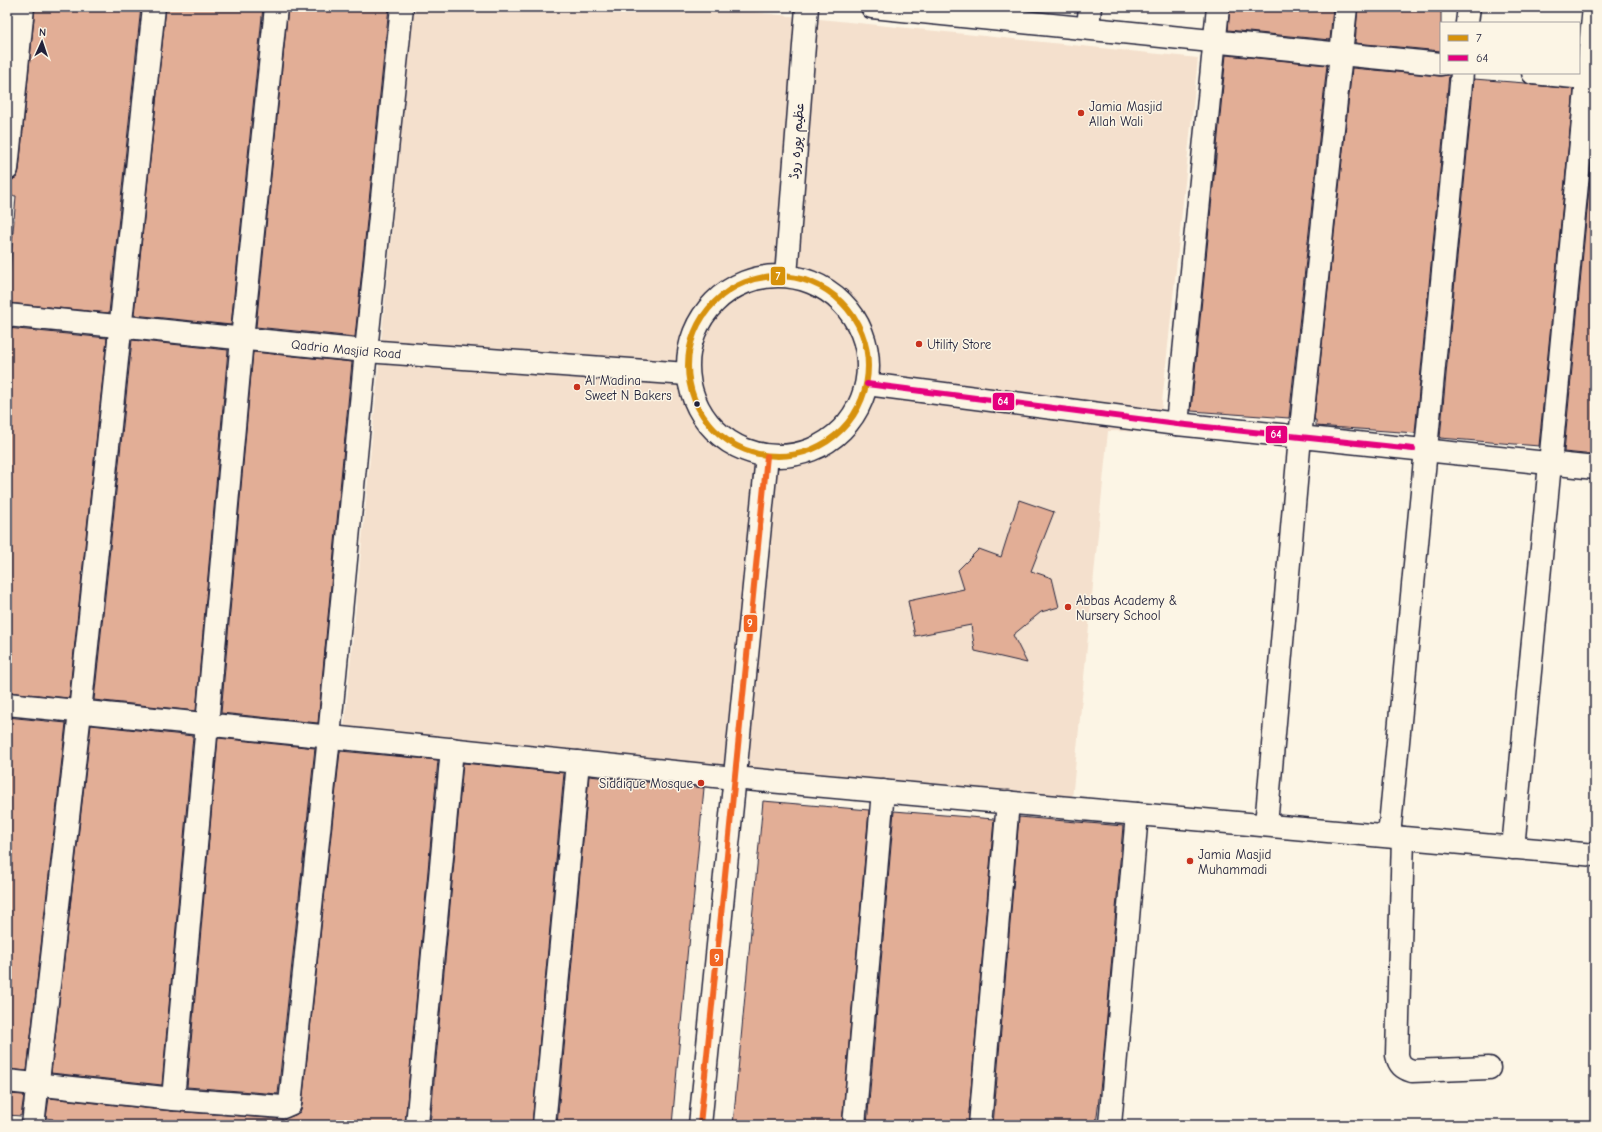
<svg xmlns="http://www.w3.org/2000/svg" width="1602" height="1132" font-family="'Comic Neue','Playpen Sans Arabic',sans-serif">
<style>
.built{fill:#f4e0cd}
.building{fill:#e2ae96;stroke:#22223b}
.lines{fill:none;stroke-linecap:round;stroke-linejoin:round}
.minor-casing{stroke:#22223b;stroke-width:25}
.tertiary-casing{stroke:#22223b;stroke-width:25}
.secondary-casing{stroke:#22223b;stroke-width:25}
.minor{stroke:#fcf5e5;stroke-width:22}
.tertiary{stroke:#fcf5e5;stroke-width:22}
.secondary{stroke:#fcf5e5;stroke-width:22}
.bus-1-casing{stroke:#fcf5e5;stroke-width:9}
.bus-2-casing{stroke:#fcf5e5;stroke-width:9}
.bus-3-casing{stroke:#fcf5e5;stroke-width:9}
.bus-1{stroke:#d79209;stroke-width:6}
.bus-2{stroke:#e5007d;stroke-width:6}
.bus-3{stroke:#f26522;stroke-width:6}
.poi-dot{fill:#c8321e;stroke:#fcf5e5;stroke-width:1.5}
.bus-dot{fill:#22223b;stroke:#fcf5e5;stroke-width:1.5}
.labels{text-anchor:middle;stroke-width:3;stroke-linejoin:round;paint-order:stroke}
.poi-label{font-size:13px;fill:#22223b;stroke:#fcf5e5;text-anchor:start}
.street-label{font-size:13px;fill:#22223b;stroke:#fcf5e5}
.line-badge{stroke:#fcf5e5;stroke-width:1.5}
.badge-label{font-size:11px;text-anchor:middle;font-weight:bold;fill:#fff}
</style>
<rect width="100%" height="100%" fill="#fcf5e5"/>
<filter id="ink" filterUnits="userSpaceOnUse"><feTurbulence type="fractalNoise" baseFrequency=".025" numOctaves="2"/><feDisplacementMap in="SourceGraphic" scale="8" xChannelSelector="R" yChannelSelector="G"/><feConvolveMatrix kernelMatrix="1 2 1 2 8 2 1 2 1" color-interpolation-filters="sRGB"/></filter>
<g filter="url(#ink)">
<!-- built -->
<path class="built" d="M413 7H705L1198 58 1159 432 1108 431 1072 800 344 730Z"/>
<!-- building -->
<path class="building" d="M7 7H10L7 42Z
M35 7H141L109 313 7 303 16 196 7 195V181L12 180 17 177 19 170Z
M166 7H263L231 325 134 315Z
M288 7H389L355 337 256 327Z
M1230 7H1333L1330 40 1228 30Z
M1358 7H1441V51L1355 43Z
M1226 55 1327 65 1289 418 1191 411Z
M1352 68 1440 76 1449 75 1415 433 1316 426V420H1314Z
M1474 79 1525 83 1532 85 1574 89 1539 446 1440 438Z
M1595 127V455L1564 452Z
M7 328 107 338 69 698 7 692Z
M132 340 228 350 196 711 94 700Z
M253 352 352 362 318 723 221 713Z
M1019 500 1054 512 1031 571 1052 578 1059 607 1041 612 1013 635 1027 663 975 651 971 625 915 636 908 601 964 589 958 570 979 549 1001 557Z
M7 717 66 723 27 1071 7 1069Z
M91 725 193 736 162 1085 51 1073Z
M218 738 315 748 278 1094 187 1087Z
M340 751 438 760 405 1125H90L53 1122V1119L46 1118 49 1098 172 1111 282 1119 295 1115 300 1112 302 1105Z
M463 763 564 773 532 1125H430Z
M589 776 704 788 689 946H688L672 1125H557Z
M763 801 869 810 842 1125H733Z
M894 811 994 819 968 1125H867Z
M1019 817 1123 826 1103 1063 1096 1125H993Z
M7 1094 24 1095 21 1116 7 1115Z"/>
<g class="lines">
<defs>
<g id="minor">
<path d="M872 7 1441 64"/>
<path d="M1467 23 1469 7"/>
<path d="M1088 28 1090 7"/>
<path d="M1533 73 1595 79"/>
<path d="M7 169 23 7"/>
<path id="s1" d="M7 315 366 351 687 374"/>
<path d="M867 384 1177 424 1595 468"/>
<path d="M1177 424 1218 7"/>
<path d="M7 704 734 778 1595 855"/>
<path d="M1266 825 1300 437 1346 7"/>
<path d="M1389 836 1462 73"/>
<path d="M1403 838 1397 1055C1399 1065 1403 1068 1412 1071L1489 1068"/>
<path d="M1513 848 1594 7"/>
<path d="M7 1081 173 1099 283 1107 290 1104 329 737 366 351 402 7"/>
<path d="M173 1099 242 339 276 7"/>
<path d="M33 1125 80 712 154 7"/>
<path d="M417 1125 452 749"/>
<path d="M544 1125 578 762"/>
<path d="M854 1125 883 791"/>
<path d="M980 1125 1008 802"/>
<path d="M1110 1125 1137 814"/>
</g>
<path id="tertiary" d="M700 1125 767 456"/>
<path id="secondary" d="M786 276 807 7
M688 366a90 90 0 1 1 180 0a90 90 0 1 1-180 0Z"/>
</defs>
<!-- minor casing -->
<use href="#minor" class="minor-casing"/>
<!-- tertiary casing -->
<use href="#tertiary" class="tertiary-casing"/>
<!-- secondary casing -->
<use href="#secondary" class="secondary-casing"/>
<!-- minor -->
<use href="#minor" class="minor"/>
<!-- tertiary -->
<use href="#tertiary" class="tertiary"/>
<!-- secondary -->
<use href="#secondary" class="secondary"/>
<defs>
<path id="bus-1" d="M688 366a90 90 0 1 1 180 0a90 90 0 1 1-180 0Z"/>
<path id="bus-2" d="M867 384 1177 424 1413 449"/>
<path id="bus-3" d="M700 1125 767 456"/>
</defs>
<!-- bus-1 casing -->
<use href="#bus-1" class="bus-1-casing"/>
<!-- bus-2 casing -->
<use href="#bus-2" class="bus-2-casing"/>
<!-- bus-3 casing -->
<use href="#bus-3" class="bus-3-casing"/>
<!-- bus-1 -->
<use href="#bus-1" class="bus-1"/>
<!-- bus-2 -->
<use href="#bus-2" class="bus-2"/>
<!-- bus-3 -->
<use href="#bus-3" class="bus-3"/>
</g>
</g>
<!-- markers -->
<g class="poi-dot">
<circle cx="1081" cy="113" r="4"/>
<circle cx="919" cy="344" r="4"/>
<circle cx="577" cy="387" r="4"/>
<circle cx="1068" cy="607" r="4"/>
<circle cx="701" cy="783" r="4"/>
<circle cx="1190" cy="861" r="4"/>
</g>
<circle class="bus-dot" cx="697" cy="404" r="3.5"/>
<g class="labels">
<!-- poi labels -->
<g class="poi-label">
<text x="1089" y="111">Jamia Masjid<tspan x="1089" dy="15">Allah Wali</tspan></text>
<text x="927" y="349">Utility Store</text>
<text x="585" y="385">Al Madina<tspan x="585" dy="15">Sweet N Bakers</tspan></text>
<text x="1076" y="605">Abbas Academy &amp;<tspan x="1076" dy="15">Nursery School</tspan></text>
<text x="693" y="788" text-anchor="end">Siddique Mosque</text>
<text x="1198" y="859">Jamia Masjid<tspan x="1198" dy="15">Muhammadi</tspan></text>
</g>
<!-- street labels -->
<g class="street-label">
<text transform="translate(796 141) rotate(-86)" y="5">عظیم پورہ روڈ</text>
<text dy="5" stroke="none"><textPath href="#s1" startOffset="341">Qadria Masjid Road</textPath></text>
</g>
</g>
<g class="line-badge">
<rect x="770" y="266" width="16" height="20" rx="4" fill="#d79209"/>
<rect x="992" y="392" width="23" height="19" rx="4" fill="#e5007d"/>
<rect x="1265" y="425" width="23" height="19" rx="4" fill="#e5007d"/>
<rect x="743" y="614" width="15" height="19" rx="4" fill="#f26522"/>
<rect x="709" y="948" width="15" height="19" rx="4" fill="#f26522"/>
</g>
<g class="badge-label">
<text x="778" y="280">7</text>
<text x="1003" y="405">64</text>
<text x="1276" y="438">64</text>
<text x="750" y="627">9</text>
<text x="717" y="962">9</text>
</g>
<!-- margin -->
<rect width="1602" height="1132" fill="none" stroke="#fcf5e5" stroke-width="24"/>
<rect x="12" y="12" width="1578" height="1108" fill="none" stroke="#22223b" stroke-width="1.5" filter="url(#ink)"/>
<!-- legend -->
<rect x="1440" y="22" width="140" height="52" fill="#fcf5e5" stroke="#a5a1a1"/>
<rect x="1448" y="35" width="20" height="6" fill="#d79209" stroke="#a5a1a1"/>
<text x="1476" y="42" font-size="12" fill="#22223b">7</text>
<rect x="1448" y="55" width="20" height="6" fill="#e5007d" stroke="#a5a1a1"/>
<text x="1476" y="62" font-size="12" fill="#22223b">64</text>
<!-- north arrow -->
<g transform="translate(42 42) rotate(3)" stroke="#fcf5e5" stroke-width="3" paint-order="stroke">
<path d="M0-3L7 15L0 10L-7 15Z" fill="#22223b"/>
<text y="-6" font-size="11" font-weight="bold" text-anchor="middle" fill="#22223b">N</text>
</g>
</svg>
